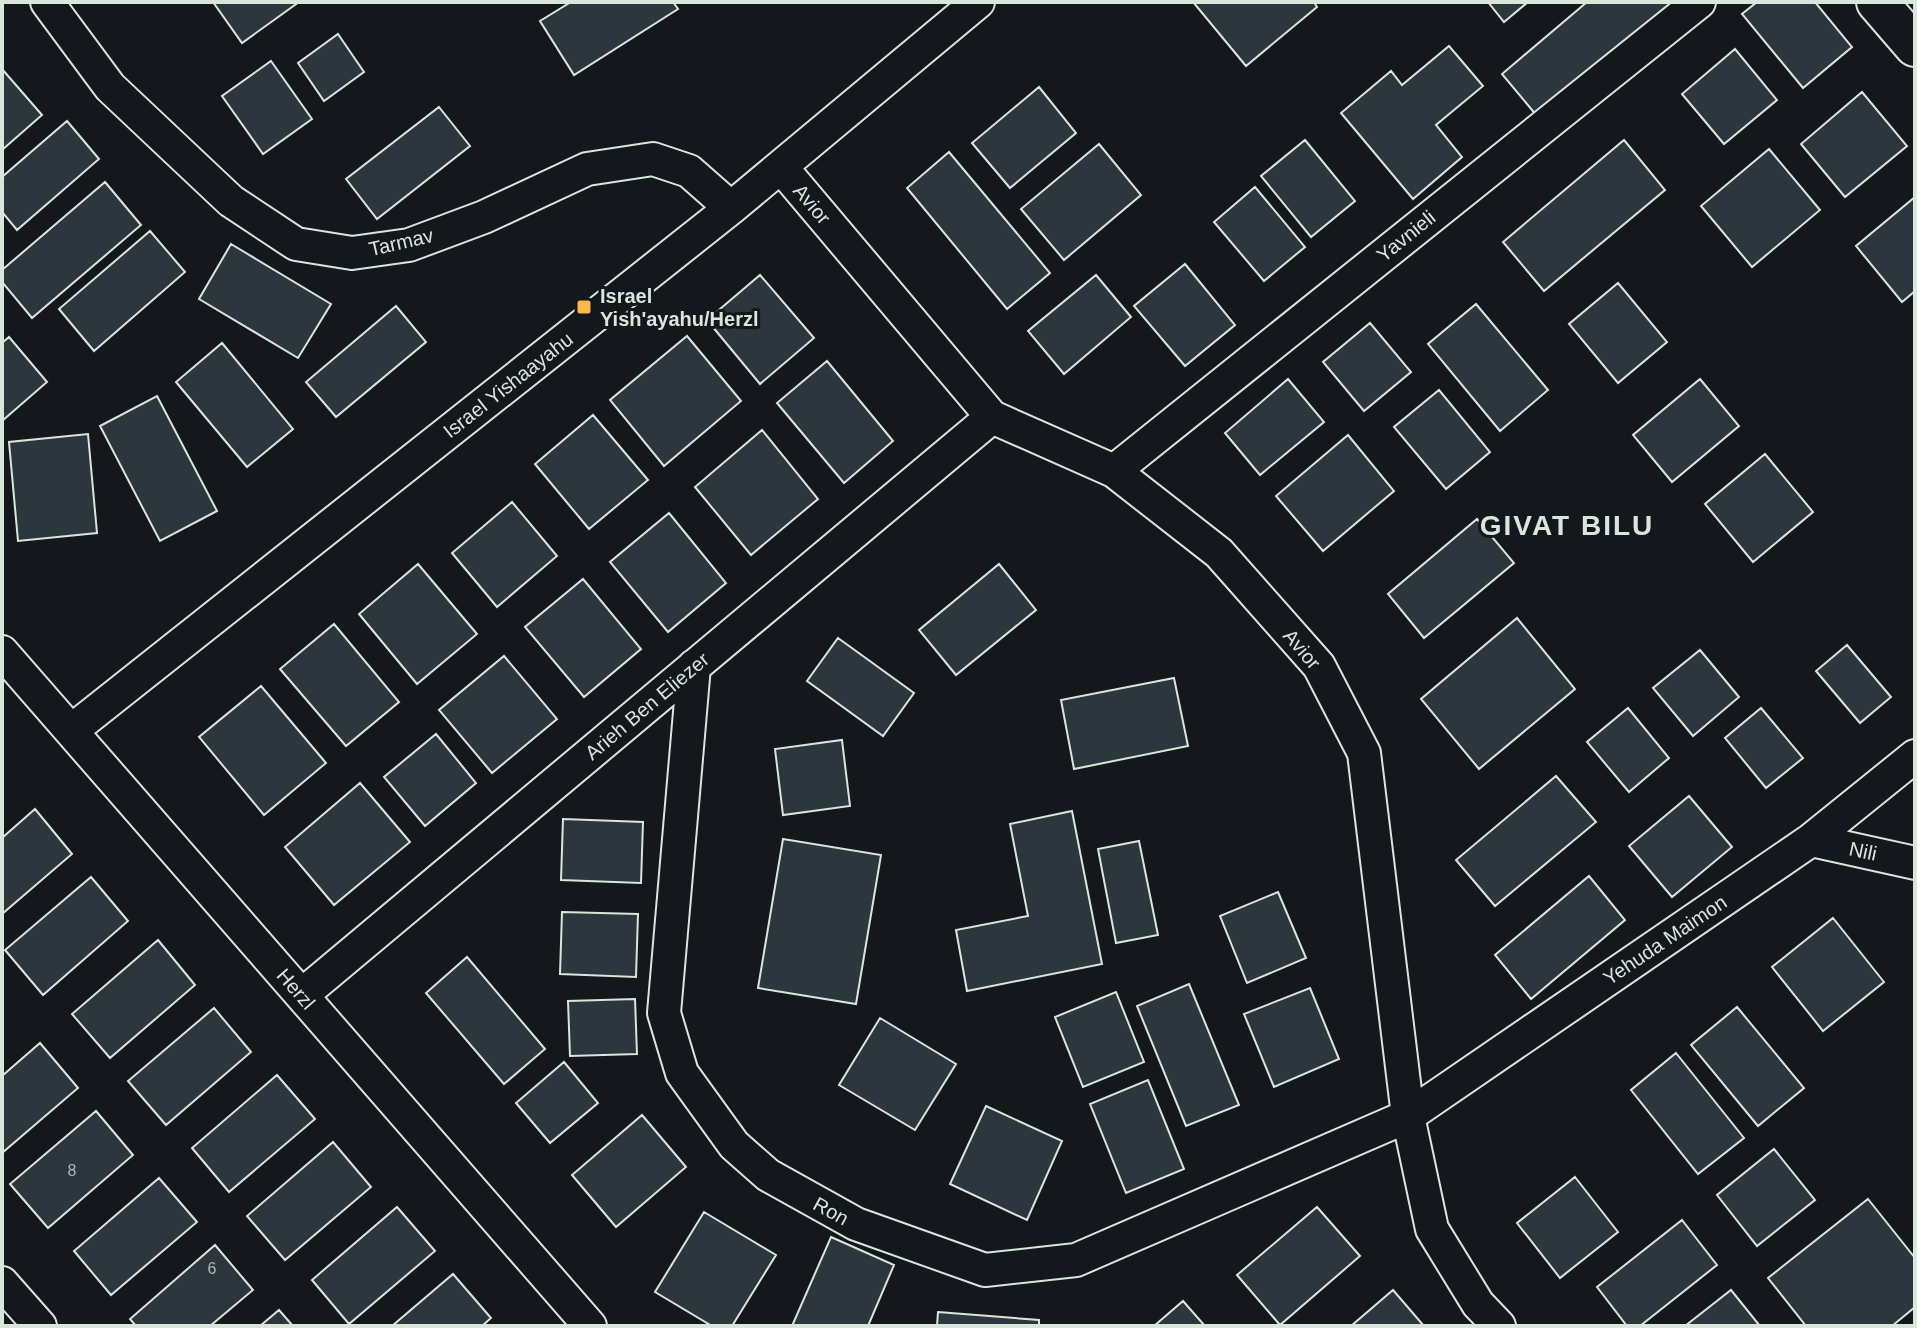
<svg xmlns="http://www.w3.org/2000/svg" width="1917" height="1328" font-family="Helvetica,sans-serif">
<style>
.building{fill:#2c363c;stroke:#d8e6dc;stroke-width:2}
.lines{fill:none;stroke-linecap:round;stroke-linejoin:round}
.minor-casing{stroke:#d8e6dc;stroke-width:36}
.tertiary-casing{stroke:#d8e6dc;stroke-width:44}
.minor{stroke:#14181c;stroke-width:32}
.tertiary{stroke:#14181c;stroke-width:40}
.poi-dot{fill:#ffb74d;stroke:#14181c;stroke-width:3}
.labels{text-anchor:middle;stroke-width:6;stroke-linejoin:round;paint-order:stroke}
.number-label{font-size:16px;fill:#adbab4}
.street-label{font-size:20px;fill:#d8e6dc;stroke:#14181c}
.poi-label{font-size:20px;font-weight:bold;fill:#d8e6dc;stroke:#14181c;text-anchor:start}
.district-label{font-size:28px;font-weight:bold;letter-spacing:2px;fill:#d8e6dc;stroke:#14181c}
</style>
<rect width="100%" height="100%" fill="#14181c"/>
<!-- building -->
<path class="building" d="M213 2H299L242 43Z
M571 2H673L678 9 574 75 540 21Z
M1193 2H1314L1317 7 1246 66Z
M1488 2H1528L1504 22Z
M1587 2H1673L1537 116 1502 74Z
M1757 2H1815L1852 47 1803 88 1742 14Z
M338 34 364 72 324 101 298 63Z
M1449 46 1483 86 1436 125 1462 157 1413 199 1341 113 1391 71 1402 85Z
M1735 49 1777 100 1724 144 1682 94Z
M271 61 312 119 263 154 222 96Z
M2 69 42 115 2 150Z
M1039 87 1076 133 1010 188 972 143Z
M1862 92 1907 146 1845 197 1801 144Z
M439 107 470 146 377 219 346 179Z
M67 121 99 159 17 230 2 212V177Z
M1305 140 1355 201 1311 237 1261 176Z
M1624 140 1665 190 1544 291 1503 242Z
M1099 144 1141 195 1064 260 1021 209Z
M1769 149 1820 210 1752 267 1701 206Z
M949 152 1050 273 1007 309 907 188Z
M105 182 141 225 32 318 2 282V270Z
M1255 187 1305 247 1264 281 1214 222Z
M1915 197V291L1902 302 1856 246Z
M150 231 185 272 94 351 59 309Z
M231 244 331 304 298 358 199 299Z
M1185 264 1235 325 1185 366 1134 306Z
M760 275 814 338 760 384 707 320Z
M1096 275 1131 317 1064 374 1028 331Z
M1618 283 1667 342 1618 383 1569 324Z
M1476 304 1548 390 1500 431 1428 344Z
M396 306 426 342 336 417 306 382Z
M1370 323 1411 372 1364 411 1323 362Z
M687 336 741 401 664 466 610 400Z
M9 337 47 382 2 421V343Z
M222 343 293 429 247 467 176 382Z
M827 361 893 441 844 483 777 403Z
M1288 379 1324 422 1260 475 1225 433Z
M1700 379 1739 426 1672 482 1633 435Z
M1439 390 1490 452 1446 489 1394 427Z
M157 396 217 511 160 541 100 426Z
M593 415 648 480 589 529 535 464Z
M762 430 818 499 751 555 695 487Z
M88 434 97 533 18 541 9 442Z
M1348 435 1394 491 1323 551 1276 496Z
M1765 454 1813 512 1753 562 1705 504Z
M512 502 557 556 497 607 452 553Z
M669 513 726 583 668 632 610 562Z
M1477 519 1514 563 1424 638 1388 594Z
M418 564 477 634 417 684 359 614Z
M999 564 1036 610 956 675 919 630Z
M583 579 641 649 584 697 525 627Z
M1517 618 1575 689 1479 769 1421 699Z
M334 624 399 702 346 746 280 669Z
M838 638 914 693 883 736 807 681Z
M1847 645 1891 697 1860 723 1816 671Z
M1700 650 1739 697 1693 736 1653 688Z
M504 656 557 719 492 773 439 710Z
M1174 678 1188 746 1074 769 1061 700Z
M261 686 326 763 264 815 199 737Z
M1628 708 1669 758 1629 792 1587 742Z
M1761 708 1803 758 1766 788 1725 738Z
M436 734 476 783 425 826 384 777Z
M842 740 850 806 783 815 775 749Z
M1556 776 1596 822 1495 906 1456 860Z
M360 783 410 842 334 905 285 847Z
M1689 796 1732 847 1672 897 1629 846Z
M35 809 72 854 2 914V838Z
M1072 811 1102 964 967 991 956 930 1028 916 1010 824Z
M563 819 643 822 641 883 561 880Z
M783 839 881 855 856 1004 758 988Z
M1139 841 1158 935 1116 943 1098 849Z
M1589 876 1625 920 1531 999 1495 955Z
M91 877 128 921 43 995 5 950Z
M1278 892 1306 958 1247 983 1220 916Z
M562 912 638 914 636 977 560 974Z
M1833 918 1884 982 1823 1031 1772 967Z
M158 940 195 985 110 1058 72 1014Z
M467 957 545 1049 504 1084 426 993Z
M1189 984 1239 1105 1186 1126 1137 1006Z
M1310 988 1339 1059 1274 1087 1244 1014Z
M1116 992 1144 1062 1083 1087 1055 1017Z
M635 999 637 1054 570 1056 568 1001Z
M1737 1007 1804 1088 1758 1126 1691 1045Z
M214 1008 251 1052 166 1125 128 1081Z
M880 1018 956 1064 915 1130 839 1085Z
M40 1043 78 1088 2 1153V1076Z
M1676 1053 1744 1138 1698 1174 1631 1090Z
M564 1062 598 1103 550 1143 516 1103Z
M277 1075 315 1119 229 1192 192 1148Z
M1148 1080 1184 1169 1126 1193 1090 1104Z
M986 1106 1062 1141 1027 1220 950 1184Z
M96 1111 133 1155 48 1228 10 1184Z
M642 1115 686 1167 616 1227 572 1175Z
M333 1142 371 1187 285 1260 247 1216Z
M1774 1149 1815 1200 1757 1246 1717 1195Z
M1575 1177 1618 1232 1560 1278 1517 1223Z
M159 1178 197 1222 111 1295 74 1251Z
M1868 1199 1915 1258V1307L1892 1326H1806L1768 1278Z
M397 1207 435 1251 349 1324 312 1280Z
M1317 1207 1360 1256 1280 1325 1237 1275Z
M704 1212 776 1255 732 1326H712L655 1292Z
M1682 1220 1717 1265 1640 1326H1627L1597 1287Z
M831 1237 894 1265 868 1326H792Z
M215 1245 253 1290 210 1326H136L130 1319Z
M453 1274 491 1318 482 1326H392Z
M1393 1290 1424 1326H1351Z
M1731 1290 1760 1326H1685Z
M1183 1301 1205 1326H1154Z
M279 1310 293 1326H260Z
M938 1312 1039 1320V1326H937Z"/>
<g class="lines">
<defs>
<path id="minor" d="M47 2 110 87 231 201 296 244 352 253 409 245 484 217 587 169 653 159 689 171 731 208
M781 167 992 417 1114 471 1219 553 1319 666 1364 753 1408 1116 1432 1229 1478 1304 1499 1326
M1114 471 1699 2
M2 652 590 1326
M694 666 664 1013 682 1073 734 1145 768 1175 856 1224 985 1270 1076 1260 1408 1116 1811 840 1915 756
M71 731 731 208 978 2
M1811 840 1915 863
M302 995 992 417
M2 1283 40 1326"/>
<path id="tertiary" d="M1877 2 1915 46"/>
</defs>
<!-- minor casing -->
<use href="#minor" class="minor-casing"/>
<!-- tertiary casing -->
<use href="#tertiary" class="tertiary-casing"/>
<!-- minor -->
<use href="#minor" class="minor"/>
<!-- tertiary -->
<use href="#tertiary" class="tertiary"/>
</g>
<!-- markers -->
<rect class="poi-dot" x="576" y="299" width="16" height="16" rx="4"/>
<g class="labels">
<!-- number labels -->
<g class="number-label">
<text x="72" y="1176">8</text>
<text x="212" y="1274">6</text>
</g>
<!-- street labels -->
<g class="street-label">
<text transform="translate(812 204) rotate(50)" y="7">Avior</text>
<text transform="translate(1406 236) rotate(-39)" y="7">Yavnieli</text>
<text transform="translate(401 242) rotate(-13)" y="7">Tarmav</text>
<text transform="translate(508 385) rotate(-38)" y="7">Israel Yishaayahu</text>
<text transform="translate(1302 649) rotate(50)" y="7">Avior</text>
<text transform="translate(647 706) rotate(-40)" y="7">Arieh Ben Eliezer</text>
<text transform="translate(1863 851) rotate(12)" y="7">Nili</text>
<text transform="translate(1665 940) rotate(-34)" y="7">Yehuda Maimon</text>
<text transform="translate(296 989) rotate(49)" y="7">Herzl</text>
<text transform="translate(831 1211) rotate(29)" y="7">Ron</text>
</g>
<!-- poi labels -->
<g class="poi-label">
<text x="600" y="303">Israel<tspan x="600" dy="23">Yish'ayahu/Herzl</tspan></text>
</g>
<!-- district labels -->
<g class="district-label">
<text x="1567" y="535">GIVAT BILU</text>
</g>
</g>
<!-- border -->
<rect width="1917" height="1328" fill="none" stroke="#d8e6dc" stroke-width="8"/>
</svg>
